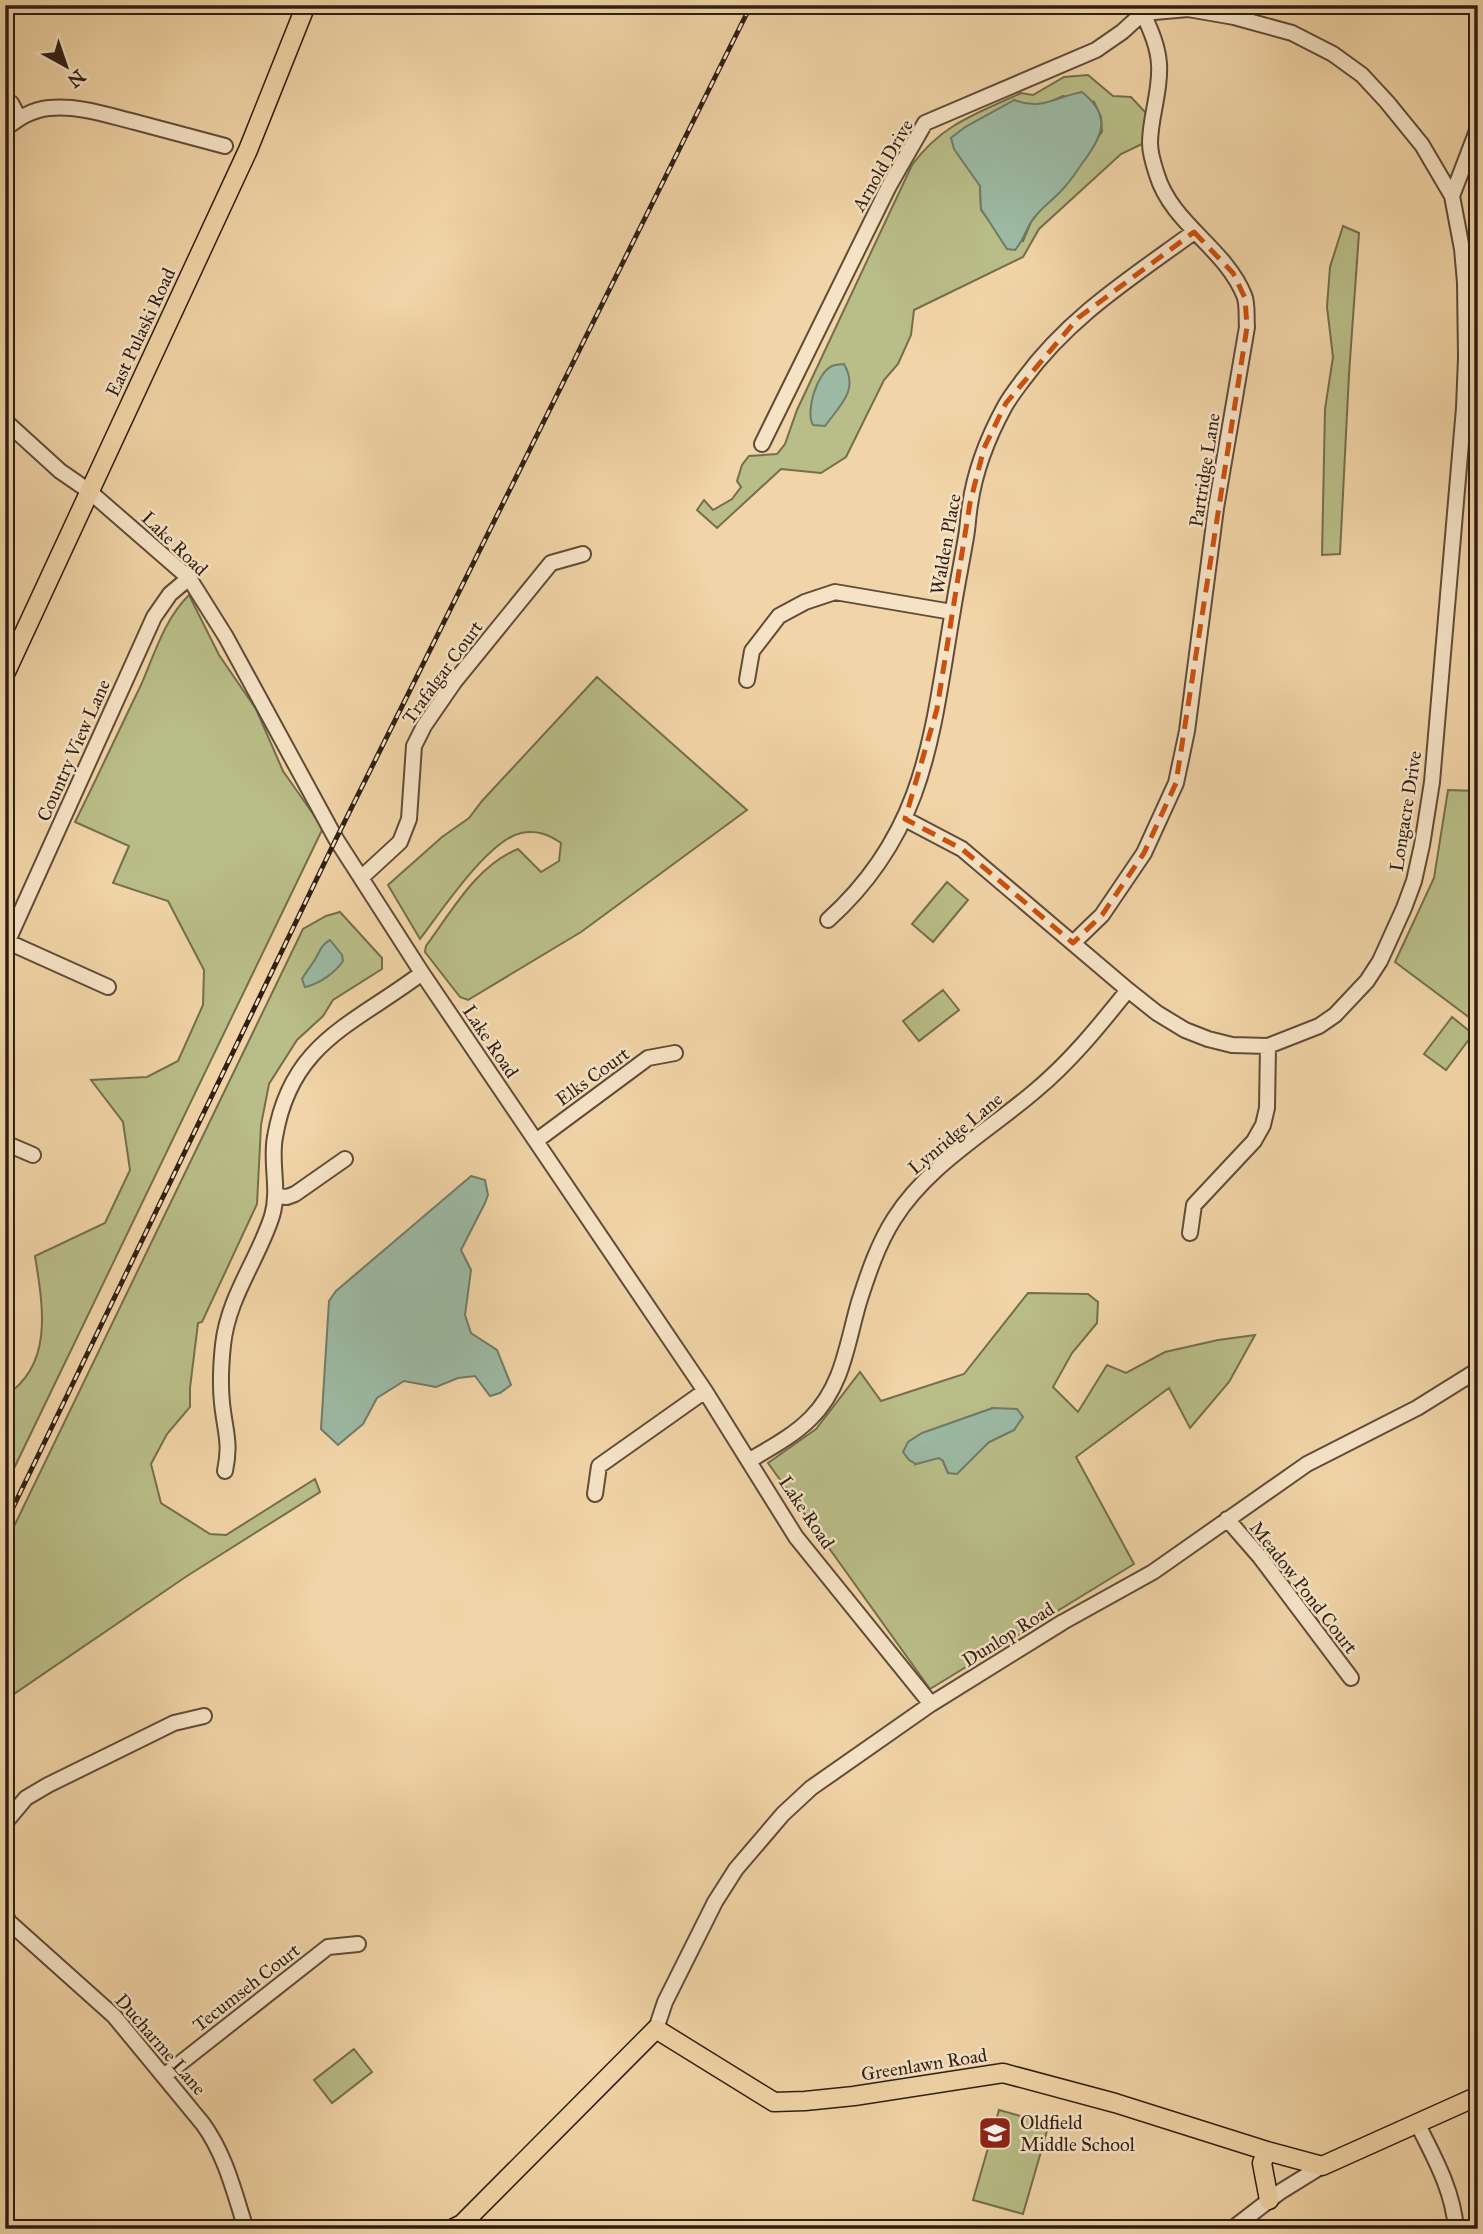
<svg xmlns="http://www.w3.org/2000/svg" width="1483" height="2234" font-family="'IM FELL Great Primer',serif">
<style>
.green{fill:#b9bd87;stroke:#746e4d;stroke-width:2;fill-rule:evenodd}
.water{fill:#9cb9a3;stroke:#707b69;stroke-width:2}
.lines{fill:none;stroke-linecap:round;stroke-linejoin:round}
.minor-casing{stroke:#604c38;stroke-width:18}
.major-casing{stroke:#2f1f13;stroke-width:21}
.minor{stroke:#f6e3c6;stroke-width:14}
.major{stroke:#f1d4a7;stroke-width:18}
.rail-casing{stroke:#2f1f13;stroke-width:5}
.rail{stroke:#f6e3c6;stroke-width:2.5;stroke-dasharray:8;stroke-linecap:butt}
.marked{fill:none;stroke:#cc500d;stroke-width:5;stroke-dasharray:14 9;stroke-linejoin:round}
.labels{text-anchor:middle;stroke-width:5;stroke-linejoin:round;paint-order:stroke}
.street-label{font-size:19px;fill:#2f1f13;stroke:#f6e3c6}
.poi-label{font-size:19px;fill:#2f1f13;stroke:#f6e3c6;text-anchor:start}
</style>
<rect width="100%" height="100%" fill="#f1d4a7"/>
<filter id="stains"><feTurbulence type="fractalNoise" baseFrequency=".00286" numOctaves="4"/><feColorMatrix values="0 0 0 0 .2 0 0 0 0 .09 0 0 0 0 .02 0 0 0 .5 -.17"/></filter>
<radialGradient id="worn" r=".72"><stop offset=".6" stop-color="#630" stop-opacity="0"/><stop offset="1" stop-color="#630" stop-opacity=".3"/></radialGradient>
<!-- green -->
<path class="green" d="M1088 75 1113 96 1131 97 1147 114 1144 143 1121 154 1039 229 1023 257 914 310 911 335 898 364 884 380 846 457 821 473 781 469 717 528 697 510 704 500 713 510 732 499 741 487 737 481 742 465 749 456 777 454 785 444 797 410 912 165C942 124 976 114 1021 93L1033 95 1064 77ZM1063 96 1094 102 1101 117 1102 132 1031 222 1023 241 991 223 981 210 980 186 1014 100C1033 108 1045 105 1063 96Z
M1343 226 1359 233 1349 374 1340 554 1322 555 1325 409 1333 357 1327 307 1330 267Z
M189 595 219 655 256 709 283 771 323 828 5 1487V1396C54 1365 43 1306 35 1256L105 1223 130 1170 123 1122 91 1080 147 1077 178 1061 203 1005 204 970 168 901 113 883 129 846 75 822C98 776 119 730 141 685 155 653 164 620 189 595Z
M597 677 747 810 581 932 468 1000 460 997 425 952 426 946C452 911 476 866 518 849L541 872 559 861 561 843C548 834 537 830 521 833 488 840 440 913 420 939L388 885 442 837 469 818 482 801Z
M1448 790 1478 791V1024L1395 962 1434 878Z
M947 882 968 900 933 942 912 924Z
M340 912 382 958V969L333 1000 323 1016 297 1040 269 1084 261 1125 257 1204 202 1322 198 1323 190 1388V1407L167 1434 151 1464 161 1503 210 1534 226 1535 315 1479 320 1492 187 1576 5 1700V1545L303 929 326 916Z
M943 990 959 1010 919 1041 903 1021Z
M1452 1017 1473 1034 1446 1070 1424 1054Z
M1028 1293 1088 1294 1098 1302 1097 1323 1072 1353 1053 1387 1078 1412 1107 1365 1126 1373 1165 1352 1218 1340 1255 1335 1229 1382 1190 1428 1169 1388 1076 1457 1134 1564 930 1689 768 1463 816 1429 860 1372 881 1401 964 1374ZM993 1408 1014 1430 989 1442 948 1473 943 1461 939 1457 916 1464 948 1424Z
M354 2049 372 2072 332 2103 314 2080Z
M999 2110 1049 2124 1023 2214 973 2200Z"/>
<!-- water -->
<path class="water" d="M1082 92C1113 117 1102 137 1081 165 1075 174 1069 183 1061 191 1052 201 1038 210 1031 222 1025 232 1023 241 1015 250L1007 249 981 209 980 186 954 149 951 138 965 127 1014 100C1042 111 1055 97 1082 92Z
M844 364C859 390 841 404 825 426L813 425C805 411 817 373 832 366 836 364 840 365 844 364Z
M330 940 342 955 343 961C335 973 319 984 305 987L302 979C305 973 309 969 312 964 319 955 319 946 330 940Z
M471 1176 485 1180 488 1195 485 1203 461 1250 471 1270 465 1315 471 1333 497 1350 511 1385 500 1393 490 1396 475 1376 458 1378 436 1387 404 1381 377 1398 363 1424 338 1445 321 1429 329 1301 336 1291Z
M993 1408 1017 1409 1023 1417 1014 1430 989 1442 957 1474 948 1473 943 1461 939 1458 916 1464 909 1460 903 1452 908 1442 922 1433Z"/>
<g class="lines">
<defs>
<path id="minor" d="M11 103 19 118
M5 129C19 118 31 110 49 108 78 105 107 115 135 122 165 130 195 138 225 146
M5 421 60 471 89 491 189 578 226 637 336 839 422 973 705 1391 796 1537 931 1704
M762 444 889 186 925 123 1096 50 1122 32 1143 13 1188 9 1234 17 1292 33 1333 54 1362 75 1387 102 1422 145 1452 196
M747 680 752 651 779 616 805 602 835 592 952 612
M905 819 962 849 1128 990 1157 1013 1185 1030 1208 1039 1232 1045 1268 1046 1319 1026 1335 1015 1367 981 1380 961 1404 908 1414 881 1422 845 1432 782 1464 408 1466 358 1465 282 1462 249 1452 196 1478 128
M361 878 400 842 409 819 414 746 424 726 455 681 551 563 583 554
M828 920C927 831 932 732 953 610 957 585 962 561 966 537 968 526 968 516 970 505 975 470 988 437 1005 406 1010 397 1017 388 1023 380 1070 316 1131 278 1194 232
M8 942 108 987
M1073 943 1102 915 1144 853 1176 783 1187 731 1216 508 1247 327C1246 317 1248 304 1244 295 1225 248 1172 224 1157 175 1154 166 1150 153 1150 143 1150 117 1161 91 1159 64 1158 46 1150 29 1143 13L1147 5
M5 947 154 617 170 594 189 578
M536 1141 648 1058 675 1053
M5 1143 33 1155
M277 1196 287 1197 295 1194 345 1159
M1190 1233 1194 1205 1254 1141 1263 1125 1267 1108 1268 1046
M750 1460C772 1447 793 1436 811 1418 843 1386 847 1343 859 1302 868 1274 878 1244 894 1219 928 1165 987 1132 1035 1091 1071 1061 1099 1026 1128 990
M225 1471C231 1442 225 1432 222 1403 220 1384 221 1364 223 1345 228 1297 258 1260 272 1216 280 1189 270 1163 275 1137 291 1042 353 1025 422 973
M595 1494 599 1466 705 1391
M1227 1519 1260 1557 1351 1678
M5 1823 26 1798 48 1785 174 1723 204 1716
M5 1914 9 1922 114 2016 203 2124C226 2156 234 2192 246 2229
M656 2029 665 2002 715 1902 736 1869 783 1814 811 1788 931 1704 1063 1622 1153 1572 1307 1464 1417 1408 1478 1370
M164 2076 328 1947 358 1944
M1417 2123C1434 2157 1453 2190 1456 2229
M1232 2229 1280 2192 1322 2166"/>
<path id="major" d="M5 674 248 150 306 5
M1267 2151 1262 2163 1269 2200
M452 2229 462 2224 656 2029 774 2102 805 2101 854 2096 1003 2073 1115 2103 1267 2151 1322 2166 1478 2096"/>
</defs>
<!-- minor casing -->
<use href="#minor" class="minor-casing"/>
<!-- major casing -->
<use href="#major" class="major-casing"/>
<!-- minor -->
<use href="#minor" class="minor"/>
<!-- major -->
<use href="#major" class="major"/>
<defs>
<path id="rail" d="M5 1524 336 839 751 5"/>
</defs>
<!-- rail casing -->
<use href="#rail" class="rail-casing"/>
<!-- rail -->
<use href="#rail" class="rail"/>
</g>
<!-- marked area -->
<path class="marked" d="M1194 232 1233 273 1245 298 1247 327 1176 783 1144 853 1102 915 1073 943 962 849 905 819 937 709 970 503 984 448 1006 403 1078 318Z"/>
<!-- icons -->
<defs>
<symbol id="school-square" viewBox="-11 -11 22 22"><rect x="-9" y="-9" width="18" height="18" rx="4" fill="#8f2418" stroke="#f6e3c6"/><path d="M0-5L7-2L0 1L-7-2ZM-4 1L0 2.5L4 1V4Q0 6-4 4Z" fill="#fff"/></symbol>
</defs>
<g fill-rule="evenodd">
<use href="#school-square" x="976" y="2114" width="38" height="38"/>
</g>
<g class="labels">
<!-- street labels -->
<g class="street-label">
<text transform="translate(882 165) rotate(-60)" y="7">Arnold Drive</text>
<text transform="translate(140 332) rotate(-65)" y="7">East Pulaski Road</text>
<text transform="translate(1204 470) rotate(-81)" y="7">Partridge Lane</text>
<text transform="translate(175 543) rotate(44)" y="7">Lake Road</text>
<text transform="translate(945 544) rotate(-80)" y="7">Walden Place</text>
<text transform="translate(442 672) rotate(-54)" y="7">Trafalgar Court</text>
<text transform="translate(73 750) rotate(-66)" y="7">Country View Lane</text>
<text transform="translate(1405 811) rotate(-81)" y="7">Longacre Drive</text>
<text transform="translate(491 1041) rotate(56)" y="7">Lake Road</text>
<text transform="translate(592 1076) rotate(-36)" y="7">Elks Court</text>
<text transform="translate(955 1133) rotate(-40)" y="7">Lynridge Lane</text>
<text transform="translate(807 1512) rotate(56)" y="7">Lake Road</text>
<text transform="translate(1304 1587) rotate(52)" y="7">Meadow Pond Court</text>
<text transform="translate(1008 1634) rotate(-32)" y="7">Dunlop Road</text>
<text transform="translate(246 1987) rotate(-38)" y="7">Tecumseh Court</text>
<text transform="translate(161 2044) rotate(49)" y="7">Ducharme Lane</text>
<text transform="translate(924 2064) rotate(-9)" y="7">Greenlawn Road</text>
</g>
<!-- poi labels -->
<g class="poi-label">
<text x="1020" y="2129">Oldfield<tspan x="1020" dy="22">Middle School</tspan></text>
</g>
</g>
<!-- margin -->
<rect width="1483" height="2234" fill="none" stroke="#f1d4a7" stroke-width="28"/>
<rect x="7" y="7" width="1469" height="2220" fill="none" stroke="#2f1f13" stroke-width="3.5"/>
<rect x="14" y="14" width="1455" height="2206" fill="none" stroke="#2f1f13" stroke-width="2"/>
<!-- north arrow -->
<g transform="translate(66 66) rotate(140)" stroke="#f6e3c6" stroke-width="5" paint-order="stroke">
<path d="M0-5L12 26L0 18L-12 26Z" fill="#2f1f13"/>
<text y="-10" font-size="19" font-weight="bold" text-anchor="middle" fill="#2f1f13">N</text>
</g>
<rect width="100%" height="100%" filter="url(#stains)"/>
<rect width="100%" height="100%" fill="url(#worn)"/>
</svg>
